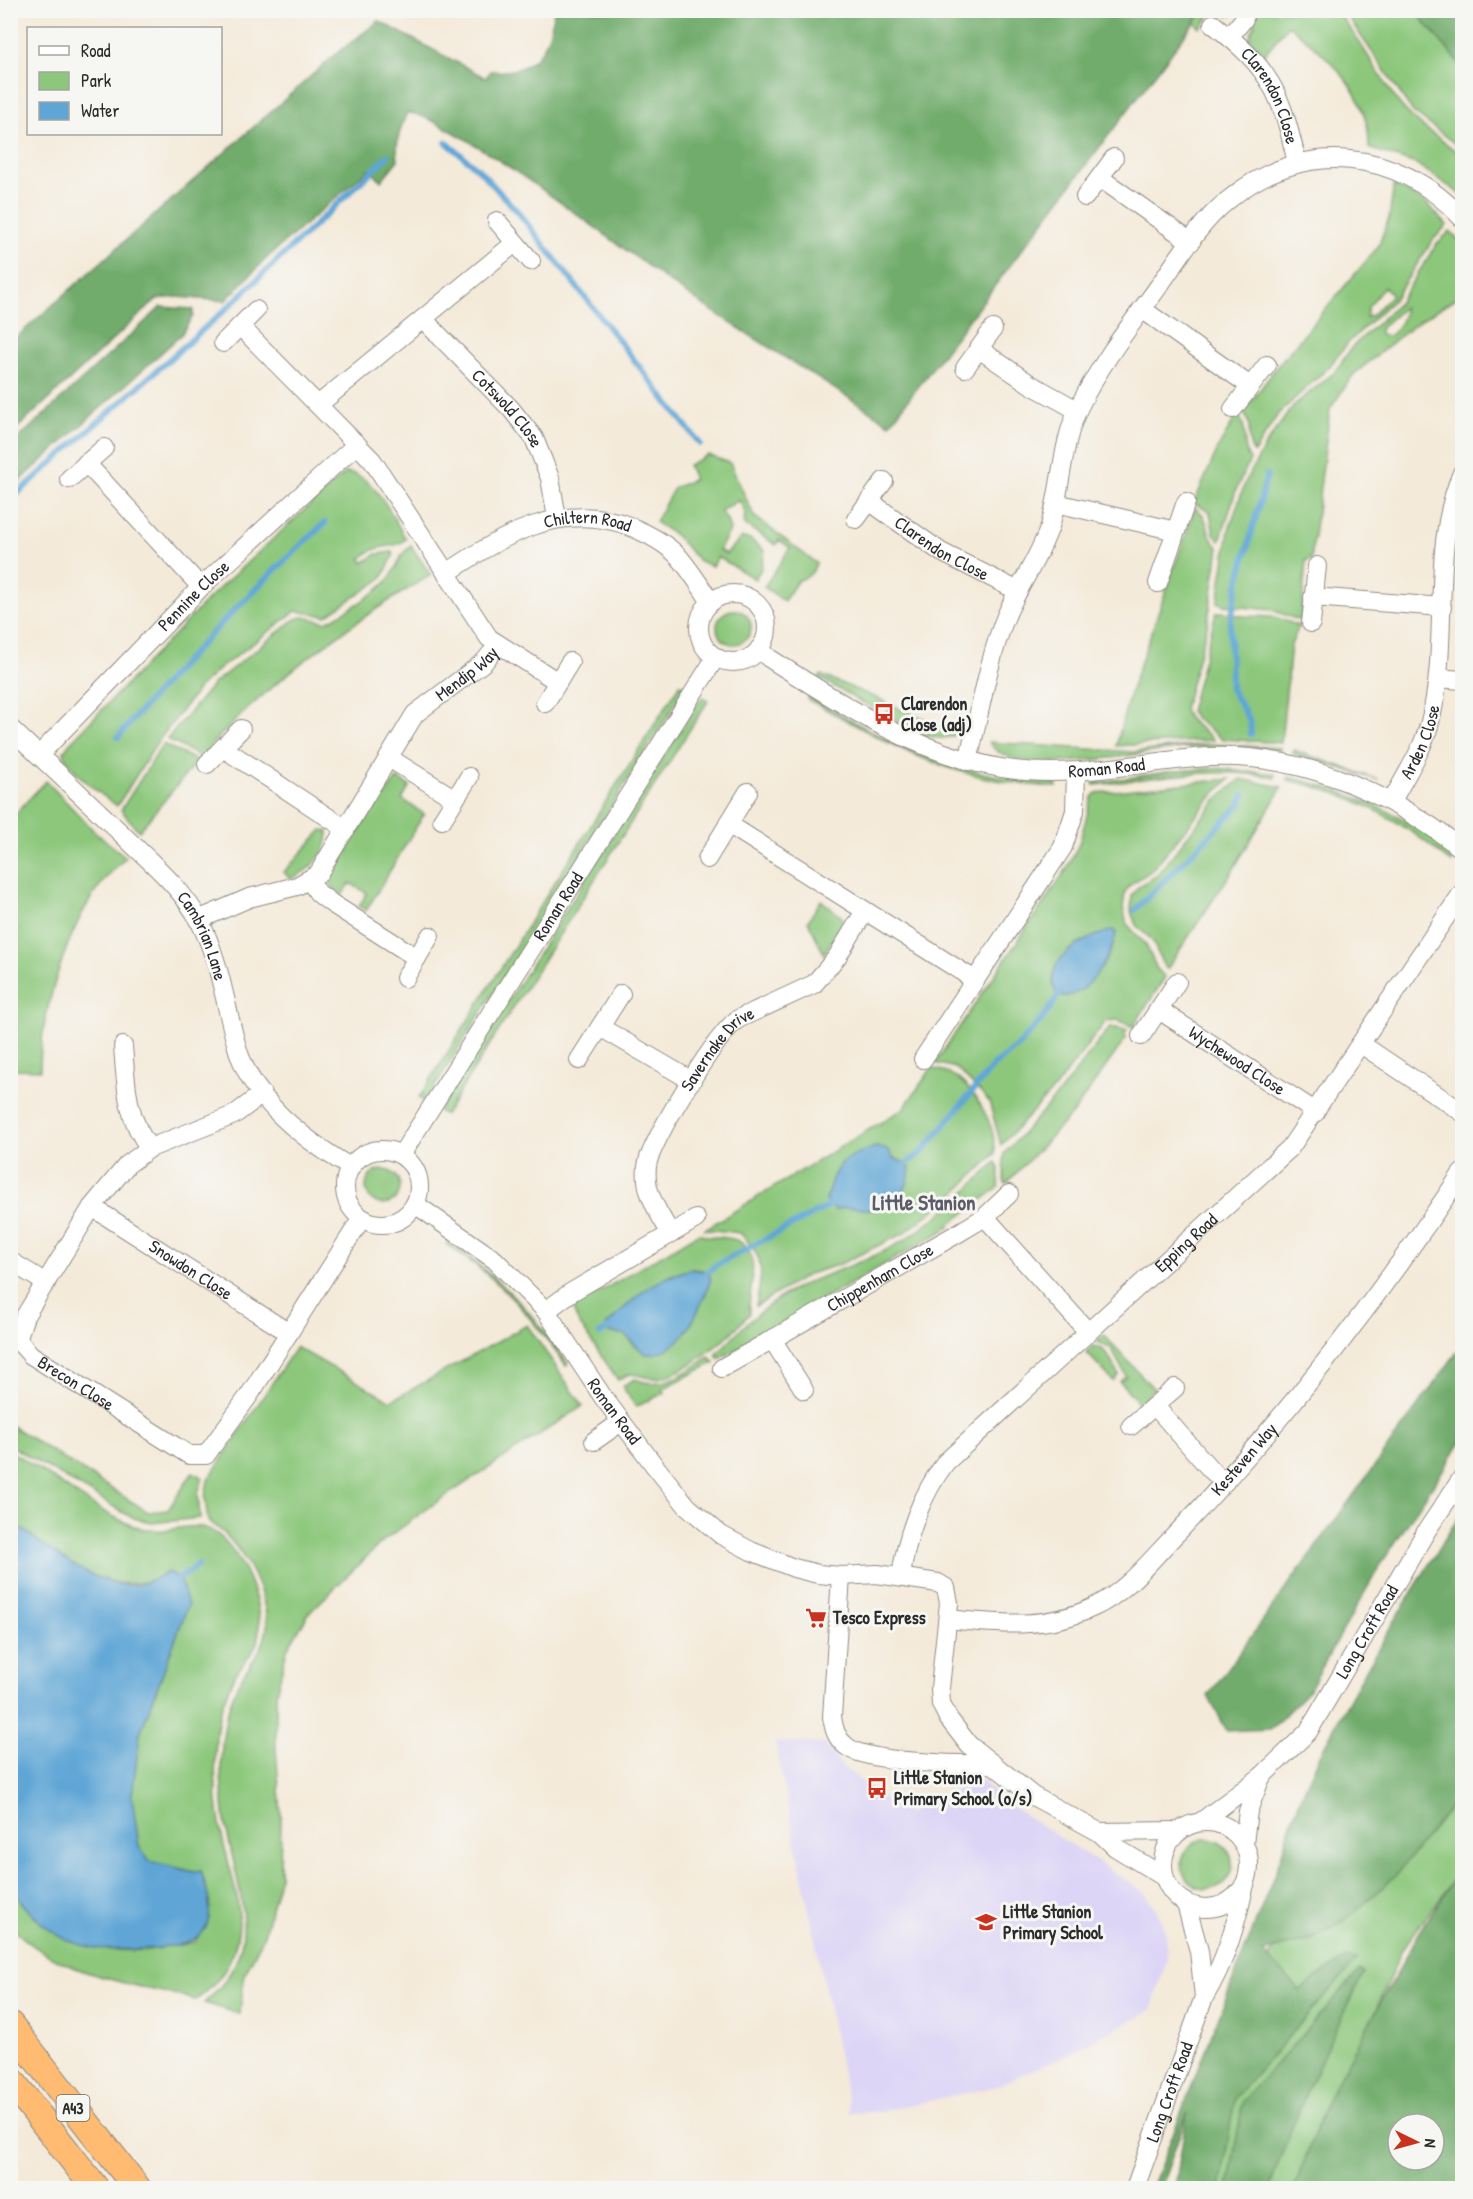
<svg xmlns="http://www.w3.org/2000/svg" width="1473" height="2199" font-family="'Patrick Hand',sans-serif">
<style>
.built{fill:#ddd5f6}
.green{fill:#8cc77c;stroke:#5c7954;stroke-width:1.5;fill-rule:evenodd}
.forest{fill:#71ac6c;stroke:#4e6c4c;stroke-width:1.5;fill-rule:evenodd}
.water{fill:#5fa6d6;stroke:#456880;stroke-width:1.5}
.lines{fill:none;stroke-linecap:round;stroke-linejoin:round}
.stream{stroke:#5fa6d6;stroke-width:6}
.minor-casing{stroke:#908a82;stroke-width:20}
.highway-casing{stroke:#908a82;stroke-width:29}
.minor{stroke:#fff;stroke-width:18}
.highway{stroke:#ffbb71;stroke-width:27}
.labels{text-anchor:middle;stroke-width:6;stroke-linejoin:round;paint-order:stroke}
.shield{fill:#f6f6f2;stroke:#686867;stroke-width:1.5}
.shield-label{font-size:16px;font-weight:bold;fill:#2b2b2b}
.street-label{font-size:18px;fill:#2b2b2b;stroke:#f6f6f2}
.poi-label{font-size:18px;font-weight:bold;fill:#2b2b2b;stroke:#f6f6f2;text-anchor:start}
.quarter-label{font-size:21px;font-weight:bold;fill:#5d5a69;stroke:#f6f6f2}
</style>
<rect width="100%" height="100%" fill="#f6f6f2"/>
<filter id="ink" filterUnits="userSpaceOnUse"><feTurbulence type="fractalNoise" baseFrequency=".0167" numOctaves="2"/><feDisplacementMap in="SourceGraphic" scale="12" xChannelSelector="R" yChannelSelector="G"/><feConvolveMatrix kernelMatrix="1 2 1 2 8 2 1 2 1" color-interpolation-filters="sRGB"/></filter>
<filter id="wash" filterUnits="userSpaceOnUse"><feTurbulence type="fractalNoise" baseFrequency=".008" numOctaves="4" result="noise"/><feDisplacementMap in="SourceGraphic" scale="24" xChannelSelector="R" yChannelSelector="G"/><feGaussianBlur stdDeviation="1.35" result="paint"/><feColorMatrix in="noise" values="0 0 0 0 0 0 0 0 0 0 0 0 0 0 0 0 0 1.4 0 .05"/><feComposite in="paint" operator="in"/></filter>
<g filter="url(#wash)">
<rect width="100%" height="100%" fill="#f4ead9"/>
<!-- built -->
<path class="built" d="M775 1742 825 1744 842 1766 882 1797 910 1814 916 1806 938 1802 972 1780H980L1005 1802 1124 1879 1146 1894 1156 1909 1166 1934 1167 1960 1151 2010 1062 2057 994 2087 877 2112 850 2113Z"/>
<!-- green -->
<path class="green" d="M1203 11H1235L1229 16 1214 11 1200 28 1194 22Z
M1239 11H1336C1361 39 1376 73 1399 103 1417 126 1441 138 1462 156V195L1416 164 1369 148C1370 92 1329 57 1288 25L1264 55 1249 39 1255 24Z
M1344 11H1415L1462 66V149L1413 112Z
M1394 185 1425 202 1447 225 1433 240 1394 299 1349 342 1329 367 1278 414 1254 453C1244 440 1255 425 1243 413L1278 365 1378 247 1389 218ZM1384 287 1391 293V296L1372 315 1366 318 1368 307Z
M1450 231 1462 243V294L1415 324 1353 375 1330 409 1311 560H1306L1301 621 1272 610 1223 605 1218 602 1229 530 1245 483 1266 444 1293 406 1335 372 1352 347 1399 303 1436 245ZM1404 307C1405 318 1398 329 1389 336L1380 334V329Z
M1237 415C1250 426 1240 446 1250 460L1236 490 1220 541 1214 534 1210 512 1194 503 1218 448Z
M708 455 730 463 754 516 816 563C813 573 809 578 798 580L784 601 764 587 790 548 779 540 776 545 744 524 745 512 739 500 720 511 727 520 730 531 719 550 726 554 741 538 750 539 765 551 761 569 755 579 718 557 712 566 699 561 675 535 655 522 674 488 694 479 688 465Z
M345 473C373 471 393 518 406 539 392 551 381 541 361 558L363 563 377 554 392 552 394 554 384 575 377 582 326 616 296 611 219 669 199 688 159 740 117 806C103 796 65 769 64 752L68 745 212 595Z
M1195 508C1212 518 1204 537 1219 547L1207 627 1184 709C1188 726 1205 728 1213 740L1116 746 1130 693Z
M411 546 431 575C346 625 266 684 200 757L167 739 214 683 295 619 304 617 326 622C344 613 376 594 388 580 398 568 398 555 411 546Z
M717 627a17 17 0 1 1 34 0a17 17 0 1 1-34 0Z
M1222 612 1244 616 1275 617 1299 626 1291 645 1281 743 1222 739 1196 719 1190 711 1216 613Z
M821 675 886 702 883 708 879 706 876 710 819 678Z
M680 684 686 687 425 1102 419 1098Z
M809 696C897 748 952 776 1056 783L1057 787C951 782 897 748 807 699Z
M702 697 708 701 445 1115 438 1111Z
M891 705 958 733C938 748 905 725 886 716Z
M989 742 1133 752 1208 744 1280 748V751C1248 747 1215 746 1184 748 1145 751 1010 782 989 742Z
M163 744 197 761 139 831 121 810Z
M1294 750 1379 780 1293 754Z
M1215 768 1275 774V778C1216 765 1153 779 1094 785L1093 783 1174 771Z
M1289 777C1332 786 1431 821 1454 860L1451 863C1404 820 1352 794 1288 780Z
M397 779 410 786 402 799 424 814 366 911 359 906 367 893 350 883 342 895 334 890 329 881 370 813Z
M1230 779 1214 794 1152 870 1130 885 1125 892 1123 908 1127 924 1146 945 1157 969 1165 977 1133 1027 1118 1020 1106 1021 1055 1088 1001 1145 989 1101 956 1068 935 1063 1066 870 1079 844 1092 797 1096 793ZM1113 930 1116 933 1111 950 1084 989 1054 976C1062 945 1086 941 1113 930Z
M1241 779 1282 787 1231 873 1167 969 1163 965 1152 940 1136 925 1131 912 1132 895 1139 886 1156 876 1217 799Z
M46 781 95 832 126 857C118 866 108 874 101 884 67 928 40 1015 40 1070L11 1069V818Z
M322 830 328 831C329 853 309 872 290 879L284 872Z
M821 900 842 917V924L824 954 808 921Z
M1110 1027 1127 1030 1124 1035 1127 1037 1073 1113 1006 1184 1004 1181V1154L1060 1092Z
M932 1068C938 1070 945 1071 950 1074 975 1086 997 1128 995 1154L951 1197 904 1233 840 1264 809 1274 756 1306C762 1271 767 1260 740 1233L705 1229 903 1109ZM877 1147 910 1168 871 1210 845 1206 826 1200C835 1164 841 1158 877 1147Z
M996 1162 999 1168V1187L949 1225 950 1227 719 1359 716 1355C740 1327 775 1296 809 1282 838 1270 867 1261 894 1246 932 1225 965 1193 996 1162Z
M366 1187a17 17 0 1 1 34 0a17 17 0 1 1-34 0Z
M699 1233C711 1240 724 1235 736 1240 765 1252 747 1292 749 1314 731 1336 685 1375 657 1378 647 1379 638 1374 629 1374L618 1380 578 1322 574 1311 576 1306ZM691 1269 703 1270 711 1279 705 1296 635 1347 613 1319 668 1276Z
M448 1242C500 1278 532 1311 568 1364L566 1366C531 1316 498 1277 446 1244Z
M527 1325 583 1406 441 1499 383 1541 309 1613 287 1649 276 1694V1748L281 1815 280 1876 263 1938 244 1975 240 2014 204 2003C264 1952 241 1901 228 1836 223 1816 222 1793 221 1772 221 1742 224 1712 238 1684 248 1664 267 1649 267 1624 265 1587 239 1539 208 1521L205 1497 208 1480 296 1347 391 1401Z
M1104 1335 1154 1389 1139 1403 1120 1382 1126 1376 1110 1347 1097 1342Z
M1093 1346C1110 1349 1110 1363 1119 1375L1113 1381 1086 1352Z
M709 1357 715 1362 662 1389 664 1393 636 1407 622 1386 635 1379C663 1391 686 1372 709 1357Z
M10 1425 148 1512 168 1510 193 1472 203 1478 198 1493 200 1518 151 1523 131 1517 11 1446Z
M11 1452C50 1473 103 1519 144 1529 180 1537 199 1508 231 1548 249 1572 265 1612 257 1642 254 1653 244 1662 237 1672 226 1691 218 1714 216 1736 214 1768 216 1805 222 1836 228 1867 243 1901 238 1934 233 1963 219 1983 196 2000 134 1984 55 1975 11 1926L10 1886C53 1955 123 1959 195 1942L211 1908 201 1871 194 1872 149 1861 139 1847 131 1795 140 1734 188 1605 150 1580C100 1597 49 1548 11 1521Z
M1462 1580V1868L1401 1951 1302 2188H1191L1233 2031 1294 1906Z
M1182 1864a25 25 0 1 1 50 0a25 25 0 1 1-50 0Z"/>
<!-- forest -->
<path class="forest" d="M554 11H1203L890 424C817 377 743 333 672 284 632 255 442 110 407 113 400 129 395 142 398 160L381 181 369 169 268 257 225 301 177 297 157 299 11 434V342L337 53 379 21 486 78 490 71C533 75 549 51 554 11Z
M1415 11H1462V66Z
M161 307 193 309V316L181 335 11 489V445Z
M1462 1345V1441L1381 1564 1309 1690 1271 1729 1227 1731 1208 1696Z
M1462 1512V1792L1396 1876 1344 1921 1313 1939 1263 1952 1300 1990 1345 1958 1357 1960 1235 2097 1220 2188H1175L1187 2113 1161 2188H1152L1280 1860C1299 1787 1338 1718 1376 1653 1404 1605 1432 1558 1462 1512Z
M1462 1866V2188H1294L1328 2098 1418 1935ZM1398 2124H1434V2160H1398Z
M1360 1970 1364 1973C1328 2042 1294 2114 1270 2188H1228L1243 2101Z"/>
<!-- water -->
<path class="water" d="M1113 930 1116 933C1110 959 1088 998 1058 997 1037 959 1085 938 1113 930Z
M876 1147 888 1150 893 1158 903 1162 910 1168C909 1189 896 1211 873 1210 859 1209 849 1205 835 1210L826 1200C835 1164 841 1158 876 1147Z
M691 1269 708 1272 711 1279C700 1308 684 1356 645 1354L624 1334 609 1333 606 1326C636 1296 649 1281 691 1269Z
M11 1521C42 1543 94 1588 134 1585 145 1585 158 1577 168 1572L180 1578 188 1605 140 1734 132 1795 139 1847 149 1861 194 1872 201 1871C222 1932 205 1946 144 1949 121 1950 97 1951 75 1943 48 1934 25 1910 11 1886Z"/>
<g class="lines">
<!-- stream -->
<path class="stream" d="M446 142 478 169 518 212 700 444
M10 500 224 311 388 156
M1251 734 1250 721 1231 689 1230 623 1239 580 1267 475
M118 737C183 660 252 590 325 523
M1135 910 1240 805 1244 795
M901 1168 923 1151 994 1065 1019 1045 1043 1018 1062 990
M703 1275 718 1264 836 1202
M600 1334 613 1326
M180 1578 198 1565"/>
</g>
</g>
<g filter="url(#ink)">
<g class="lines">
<defs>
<g id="minor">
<path id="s1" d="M1213 24C1271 69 1281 92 1297 163"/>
<path d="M1229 37 1244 19"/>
<path d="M1100 178 1191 242"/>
<path d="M1085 197 1114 158"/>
<path d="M497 221 531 261"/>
<path d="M1142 309 1250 386"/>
<path id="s2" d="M423 319 511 409 534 438 550 478 557 518"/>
<path d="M240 326 372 460 489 638 558 682"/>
<path d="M223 343 256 310"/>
<path d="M979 349 1030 384 1077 410"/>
<path d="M965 368 993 329"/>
<path d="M318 405 515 243"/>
<path d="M1233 409 1267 365"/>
<path d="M86 463 201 587"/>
<path d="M69 479 104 448"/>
<path id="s3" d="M869 501 941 552 1018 591"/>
<path d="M1056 503 1176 531"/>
<path d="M856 519 884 481"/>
<path id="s4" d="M447 573C502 536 560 500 629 526 646 533 666 543 679 557 691 571 701 587 711 602"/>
<path d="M1158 583 1186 502"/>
<circle cx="733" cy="628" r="34"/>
<path d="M1313 597 1442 607"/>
<path d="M1311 623 1317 566"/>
<path id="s5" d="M759 649 769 658C841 704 915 753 1001 768 1066 779 1130 764 1195 758 1292 749 1387 790 1462 849"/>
<path d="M1438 678 1462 680"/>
<path d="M545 703 570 662"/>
<path id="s6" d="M10 728C50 766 90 803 130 842 154 865 183 890 199 920 220 960 225 1005 237 1047 252 1101 305 1140 350 1167"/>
<path d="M223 748 346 829"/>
<path id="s7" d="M39 755 201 587 357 444"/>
<path d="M389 758 455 799"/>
<path d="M968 761C979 716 989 657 1006 616 1019 585 1039 558 1050 526 1062 487 1061 444 1079 407 1098 368 1125 332 1151 297 1175 265 1196 226 1227 201 1300 138 1398 148 1462 218"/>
<path d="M207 764 241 729"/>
<path id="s8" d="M1392 801C1405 776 1423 750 1430 722 1451 641 1429 551 1462 473"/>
<path d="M442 820 469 777"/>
<path d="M728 824 975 980"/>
<path d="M707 859 748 792"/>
<path d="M310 881 318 893 331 903 417 958"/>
<path id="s9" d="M198 920 249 898 297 886 318 874 415 714 484 662 498 645"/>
<path d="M405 978 430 936"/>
<path id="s10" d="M1159 1010 1316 1112"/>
<path d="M600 1027 692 1081"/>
<path d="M1141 1036 1177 982"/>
<path d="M1361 1044 1462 1112"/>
<path d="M123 1046C126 1083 126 1119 150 1148"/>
<path d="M923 1059 1063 847 1075 811 1076 772"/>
<path d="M579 1060 621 994"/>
<path id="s11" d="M262 1094 234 1115 150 1148 127 1165 92 1207 25 1316 18 1337 21 1344 31 1355 189 1455H206L250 1394 362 1218"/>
<circle cx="382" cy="1187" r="37"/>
<path id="s12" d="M401 1155 716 657"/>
<path id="s13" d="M415 1204 495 1260 546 1311 603 1397 654 1465 687 1506 721 1535 751 1551 794 1568 818 1574 841 1576 877 1574 938 1583 946 1588 949 1603 940 1688 941 1704 948 1718 969 1745 1033 1796 1099 1832 1115 1847 1164 1877"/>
<path id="s14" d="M92 1207 289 1333"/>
<path d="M985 1217 1088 1332"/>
<path id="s15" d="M671 1234C662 1219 648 1197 647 1180 646 1171 647 1161 651 1153 663 1124 715 1036 738 1019L814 984 837 957 865 911"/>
<path d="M10 1261 46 1283"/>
<path d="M546 1311 570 1293 696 1219"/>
<path d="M772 1339 804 1390"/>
<path id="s16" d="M722 1368 955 1235 985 1217 1009 1194"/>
<path d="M1155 1406 1211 1470 1225 1482"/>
<path d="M1131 1426 1175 1388"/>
<path d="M594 1441 621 1422"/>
<path d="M841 1576 832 1717C834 1729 836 1738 846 1746 866 1763 964 1765 993 1764"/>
<path id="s17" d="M901 1577C906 1537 921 1495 946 1462L1290 1148 1462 893"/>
<path id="s18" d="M948 1619C999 1624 1046 1630 1094 1607 1127 1592 1153 1557 1178 1532 1284 1421 1377 1300 1462 1173"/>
<path id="s19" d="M1202 1821 1262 1776 1308 1732 1427 1530 1462 1478"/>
<circle cx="1206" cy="1865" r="43"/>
<path d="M1099 1832 1179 1831"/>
<path d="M1244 1843 1248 1811 1261 1777"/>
<path d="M1186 1904 1199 1951 1204 1997"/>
<path id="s20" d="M1135 2188 1204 1997C1226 1961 1236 1924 1245 1884"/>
</g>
<path id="highway" d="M10 2025 137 2188
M10 2079 95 2188"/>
</defs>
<!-- minor casing -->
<use href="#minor" class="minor-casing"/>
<!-- highway casing -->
<use href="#highway" class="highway-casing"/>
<!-- minor -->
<use href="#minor" class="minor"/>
<!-- highway -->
<use href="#highway" class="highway"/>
</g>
</g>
<!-- icons -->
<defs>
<symbol id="bus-bare" viewBox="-9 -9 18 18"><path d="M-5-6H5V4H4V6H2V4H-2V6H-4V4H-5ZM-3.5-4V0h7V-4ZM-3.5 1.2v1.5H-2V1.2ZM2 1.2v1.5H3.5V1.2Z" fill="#c8321e" stroke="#f6f6f2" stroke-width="2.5" paint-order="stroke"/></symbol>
<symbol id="supermarket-bare" viewBox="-9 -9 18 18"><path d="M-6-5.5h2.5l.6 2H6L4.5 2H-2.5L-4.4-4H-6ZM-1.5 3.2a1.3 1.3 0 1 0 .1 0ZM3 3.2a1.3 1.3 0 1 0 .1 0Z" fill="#c8321e" stroke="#f6f6f2" stroke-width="2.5" paint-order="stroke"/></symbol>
<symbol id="school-bare" viewBox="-9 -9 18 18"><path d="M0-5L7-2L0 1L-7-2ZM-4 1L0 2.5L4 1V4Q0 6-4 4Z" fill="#c8321e" stroke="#f6f6f2" stroke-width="2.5" paint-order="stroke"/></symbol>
</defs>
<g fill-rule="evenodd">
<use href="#bus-bare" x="869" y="699" width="30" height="30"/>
<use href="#supermarket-bare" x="801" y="1603" width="30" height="30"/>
<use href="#bus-bare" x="862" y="1773" width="30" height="30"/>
<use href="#school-bare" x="971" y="1907" width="30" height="30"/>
</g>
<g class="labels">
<!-- shield labels -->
<rect class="shield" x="56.5" y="2095" width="33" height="26" rx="4.5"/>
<g class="shield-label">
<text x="73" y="2114">A43</text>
</g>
<!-- street labels -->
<g class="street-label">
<text dy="6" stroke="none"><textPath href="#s1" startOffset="94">Clarendon Close</textPath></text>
<text dy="6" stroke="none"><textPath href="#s2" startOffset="123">Cotswold Close</textPath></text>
<text dy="6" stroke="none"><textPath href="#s4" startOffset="154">Chiltern Road</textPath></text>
<text dy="6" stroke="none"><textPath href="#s3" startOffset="87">Clarendon Close</textPath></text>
<text dy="6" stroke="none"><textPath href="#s7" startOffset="222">Pennine Close</textPath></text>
<text dy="6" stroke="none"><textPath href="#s9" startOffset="382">Mendip Way</textPath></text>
<text dy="6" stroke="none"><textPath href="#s8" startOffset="66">Arden Close</textPath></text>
<text dy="6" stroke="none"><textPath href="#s5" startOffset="378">Roman Road</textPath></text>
<text dy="6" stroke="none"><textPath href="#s12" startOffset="294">Roman Road</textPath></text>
<text dy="6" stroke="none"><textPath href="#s6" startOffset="286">Cambrian Lane</textPath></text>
<text dy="6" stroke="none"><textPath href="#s15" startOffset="212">Savernake Drive</textPath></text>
<text dy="6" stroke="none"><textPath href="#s10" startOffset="93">Wychewood Close</textPath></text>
<text dy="6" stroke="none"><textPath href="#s17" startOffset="450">Epping Road</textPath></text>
<text dy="6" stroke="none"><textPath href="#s14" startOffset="117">Snowdon Close</textPath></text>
<text dy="6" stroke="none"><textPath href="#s16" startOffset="182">Chippenham Close</textPath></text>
<text dy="6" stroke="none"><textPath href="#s11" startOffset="434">Brecon Close</textPath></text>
<text dy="6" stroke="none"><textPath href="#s13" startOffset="291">Roman Road</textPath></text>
<text dy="6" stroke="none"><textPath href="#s18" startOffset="360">Kesteven Way</textPath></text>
<text dy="6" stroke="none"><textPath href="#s19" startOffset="255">Long Croft Road</textPath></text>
<text dy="6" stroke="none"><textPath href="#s20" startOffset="102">Long Croft Road</textPath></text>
</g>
<!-- poi labels -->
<g class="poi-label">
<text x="901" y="710">Clarendon<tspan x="901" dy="21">Close (adj)</tspan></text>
<text x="833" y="1624">Tesco Express</text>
<text x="894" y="1784">Little Stanion<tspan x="894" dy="21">Primary School (o/s)</tspan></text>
<text x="1003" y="1918">Little Stanion<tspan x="1003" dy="21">Primary School</tspan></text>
</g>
<!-- quarter labels -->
<g class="quarter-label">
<text x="924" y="1210">Little Stanion</text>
</g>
</g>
<!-- margin -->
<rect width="1473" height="2199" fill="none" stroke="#f6f6f2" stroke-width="36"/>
<!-- legend -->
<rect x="27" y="27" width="195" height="108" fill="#f6f6f2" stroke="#a5a5a2" stroke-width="1.5"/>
<rect x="39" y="46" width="30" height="9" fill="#ffffff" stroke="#a5a5a2" stroke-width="1.5"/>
<text x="81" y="57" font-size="18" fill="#2b2b2b">Road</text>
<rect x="39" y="72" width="30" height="18" fill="#8cc77c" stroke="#a5a5a2" stroke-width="1.5"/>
<text x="81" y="87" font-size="18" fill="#2b2b2b">Park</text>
<rect x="39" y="102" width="30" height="18" fill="#5fa6d6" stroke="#a5a5a2" stroke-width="1.5"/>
<text x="81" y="117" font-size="18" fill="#2b2b2b">Water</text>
<!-- north arrow -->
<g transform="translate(1416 2142) rotate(95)"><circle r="28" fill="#f6f6f2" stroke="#a5a5a2" stroke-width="1.5"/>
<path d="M0-4.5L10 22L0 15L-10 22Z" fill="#c8321e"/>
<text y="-9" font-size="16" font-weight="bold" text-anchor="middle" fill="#2b2b2b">N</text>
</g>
</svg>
